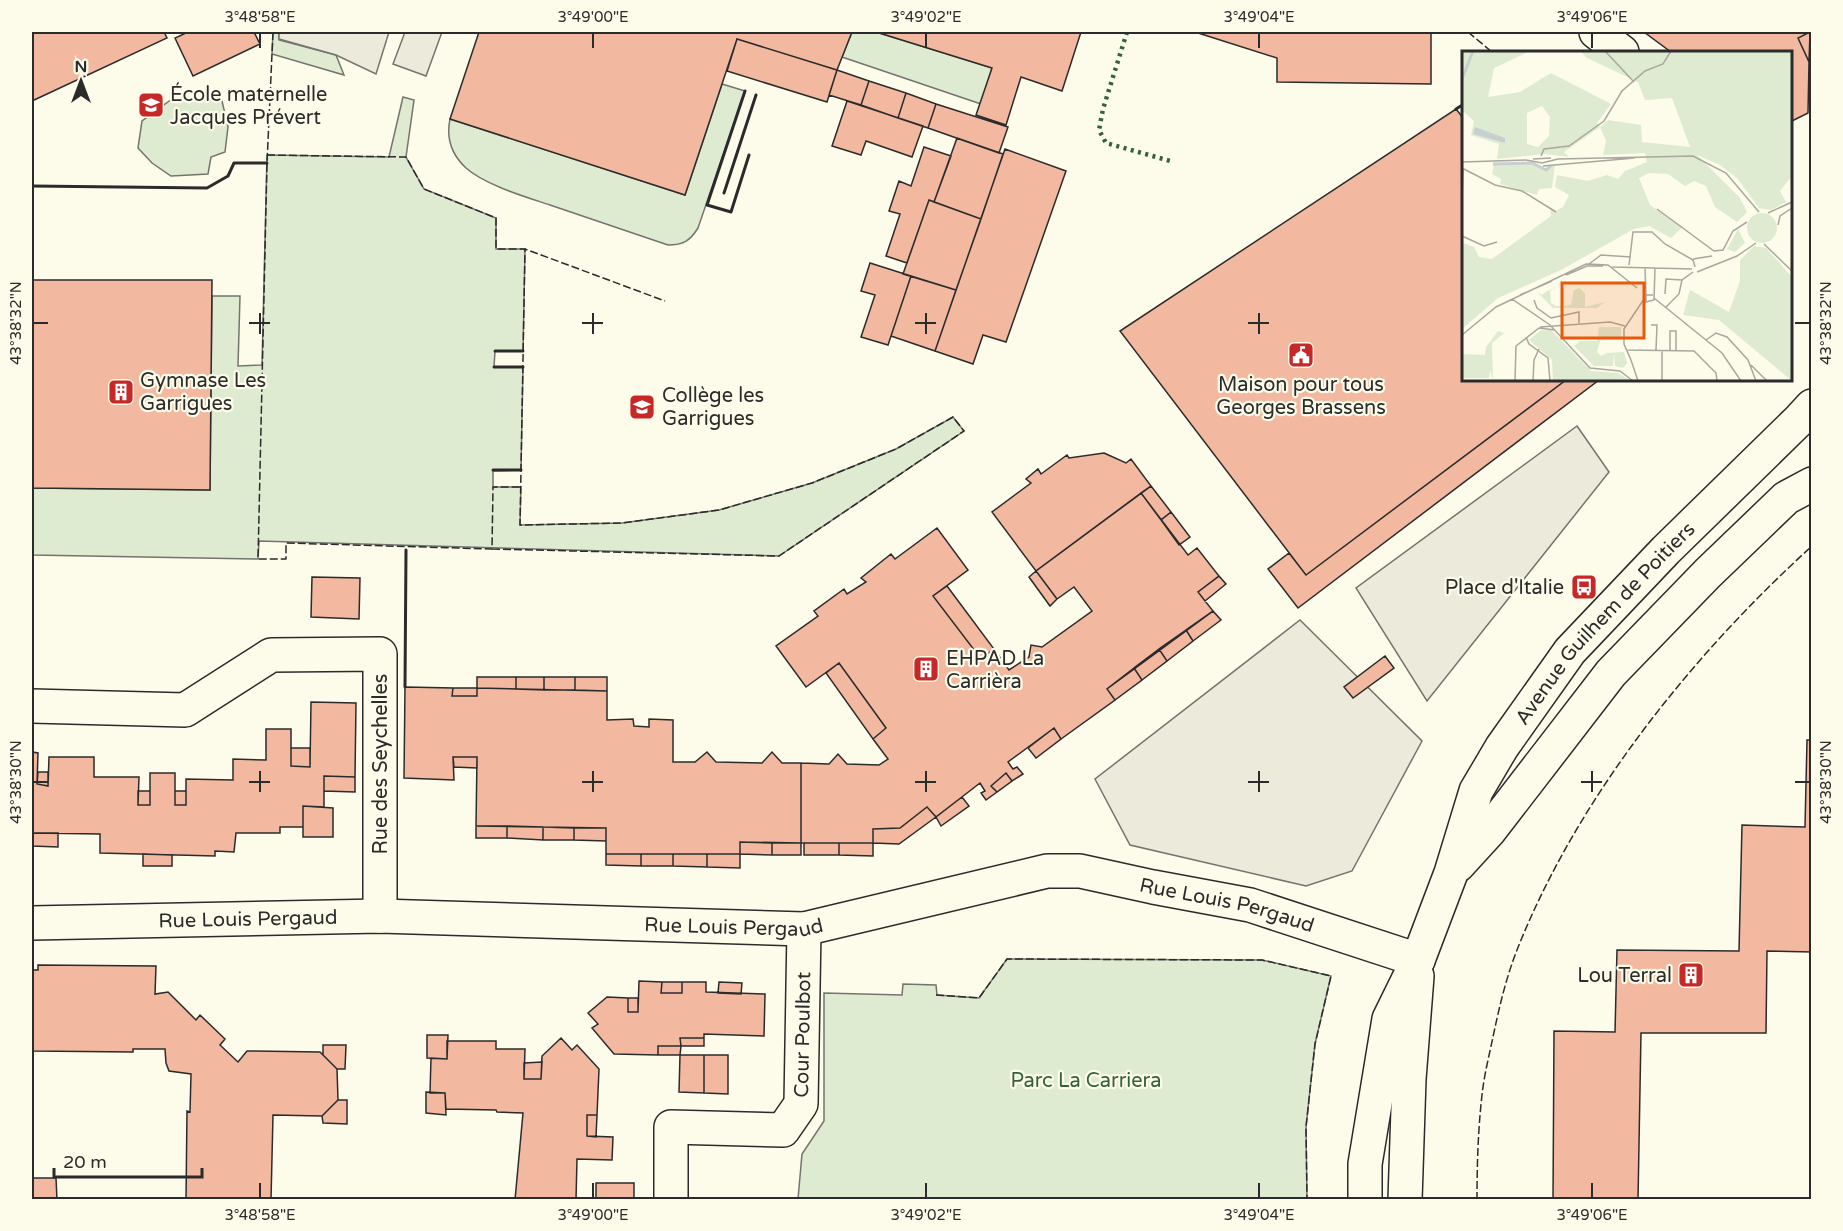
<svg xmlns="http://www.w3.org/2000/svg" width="1843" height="1231" font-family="'Varela Round',sans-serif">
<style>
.green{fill:#deebd1;stroke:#74746e;stroke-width:1.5}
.parking{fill:#eceadb;stroke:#74746e;stroke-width:1.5}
.building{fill:#f2b8a0;stroke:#2b2b2b;stroke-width:1.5}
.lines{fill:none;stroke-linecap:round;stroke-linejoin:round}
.minor-casing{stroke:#2b2b2b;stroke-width:36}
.minor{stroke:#fdfbea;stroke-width:33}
.hedge{stroke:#34623c;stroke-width:4.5;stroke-dasharray:3 4.5;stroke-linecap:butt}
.fence{stroke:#2b2b2b;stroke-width:1.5;stroke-dasharray:8 3;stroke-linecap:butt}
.wall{stroke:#2b2b2b;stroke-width:3}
.ticks{fill:none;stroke:#2b2b2b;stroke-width:2}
.labels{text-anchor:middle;stroke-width:4.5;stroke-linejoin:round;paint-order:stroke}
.poi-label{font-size:20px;fill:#2b2b2b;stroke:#fdfbea;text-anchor:start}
.street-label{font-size:20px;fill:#2b2b2b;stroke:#fdfbea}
.park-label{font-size:20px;fill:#34623c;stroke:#fdfbea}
.inset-river{fill:none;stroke:#c7d0d0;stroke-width:3}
.inset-road{fill:none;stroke:#a9a89e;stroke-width:1.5}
.view{fill:#e8590c;fill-opacity:0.15;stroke:#e8590c;stroke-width:3}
.inset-edge{fill:none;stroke:#2b2b2b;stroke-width:3}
.neatline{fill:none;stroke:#2b2b2b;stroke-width:2}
.ticks-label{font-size:15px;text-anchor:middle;fill:#2b2b2b}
</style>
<rect width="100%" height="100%" fill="#fdfbea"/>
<!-- green -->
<path class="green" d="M273 32H279V40L336 55 344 75 272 54Z
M852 32H876L992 68 981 104 842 57Z
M722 84 745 91 698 228C690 241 683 245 668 245 629 232 589 218 550 205 526 197 485 185 466 168 452 155 446 138 450 119L685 195Z
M403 97 414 100 406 157 424 189 496 218V249H525L523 351H495L494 367H523L521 470 493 471V487H521L520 525 622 523 719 510 812 483 896 449 953 417 964 431 779 556 259 541 258 559 32 555V488L210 490 212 296H240L238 366 262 365 267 155 389 157Z
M172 99 222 101 228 127 225 152 211 157 208 174 171 176 152 163 138 148 142 121Z
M1007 959 1262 960 1331 976 1315 1044 1306 1127 1307 1199H798L802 1154 824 1121V993L902 995 903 984 936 985 937 995 979 998Z"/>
<!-- parking -->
<path class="parking" d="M279 32H389L376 74 336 55 279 39Z
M405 32H442L426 76 393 64Z
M1577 426 1609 472 1427 701 1356 588Z
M1300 620 1422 741 1352 871 1306 886 1130 845 1095 779Z"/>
<!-- building -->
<path class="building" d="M32 32H164L167 38 32 101Z
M188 32H254L260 44 193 76 175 38Z
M479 32 565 33 852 32 837 70 737 39 685 195 450 119Z
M876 32H1081L1062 91 1021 77 1006 125 976 115 992 68Z
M1195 32H1431V84L1277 82V58Z
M1644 32H1810L1798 38 1809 62 1808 113 1790 122V52H1671Z
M1810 32 1809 62 1798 38Z
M737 39 837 70 827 102 727 71Z
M837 70 869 81 861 105 829 95Z
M869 81 906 93 898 118 861 105Z
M906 93 936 104 928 128 898 118Z
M847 101 923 126 912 157 866 141 861 155 832 146Z
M936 104 1008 127 999 153 928 128Z
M1456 109 1464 119V380H1566L1306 575 1120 331Z
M957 138 1003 154 981 219 934 202Z
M924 147 951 156 934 202 929 200 907 263 886 256 900 214 889 211 899 181 911 186Z
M1005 149 1066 171 1006 342 983 335 973 364 935 351Z
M929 200 981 219 956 290 903 274Z
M870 263 911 276 888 345 861 337 875 295 861 291Z
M911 276 956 290 935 351 891 336Z
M32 280H212L210 490 32 488Z
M1566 380H1599L1298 608 1268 569 1289 553 1306 575Z
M1104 453 1126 463 1131 459 1151 486 1036 571 992 512 1031 483 1026 479 1038 469 1041 474 1067 455 1069 458Z
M1151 486 1171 512 1161 520 1141 493Z
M1141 493 1188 555 1197 548 1219 576 1198 592 1213 611 1107 689 1115 700 1061 739 1054 728 1008 762 1013 769 1017 767 1023 774 1012 781 1006 773 991 786 997 792 986 800 981 793 985 791 980 783 936 817 927 807 900 828 873 829V843H801V763L829 764 838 754 847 764 879 765 888 759 873 739 886 728 839 663 806 687 776 646 818 616 814 611 844 589 847 594 866 582 861 578 891 554 895 559 937 528 968 570 933 596 981 659 994 649 1009 670 1029 657 1031 645 1042 647 1092 611 1074 587 1057 599 1036 571Z
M1171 512 1190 537 1179 545 1161 520Z
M1036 571 1057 599 1050 606 1029 577Z
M1219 576 1226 584 1205 601 1198 592Z
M312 577 360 578 359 619 311 617Z
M947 586 994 649 981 659 933 596Z
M1213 611 1221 620 1193 641 1186 630Z
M1186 630 1193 641 1167 661 1159 649Z
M1159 649 1167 661 1142 680 1134 668Z
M1385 656 1394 668 1353 698 1344 687Z
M839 663 886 728 873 739 826 673Z
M1134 668 1142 680 1115 700 1107 689Z
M477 677H516V689L477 688Z
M516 677H544V690L516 689Z
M544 677H575V690H544Z
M575 677H607V691L575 690Z
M405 687 453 688 452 696H477V688L607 691V720L633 719 634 726 649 727V719L673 720V762H695L707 752 716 762 762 763 772 752 782 763H801V843L740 842V854H606V828L476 826 477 757H453L454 780 404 778Z
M453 688H477V696H452Z
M311 702 356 703 355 777 324 776V807L303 806V827H280V833H236L234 852 215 851V856L100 853V834L32 833V752L38 753 37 784 48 786 49 757H94V777H139L138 805H150V773H175V805H186V779L233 780V759L266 760V729H291V766L310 767Z
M1054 728 1061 739 1036 758 1028 748Z
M1807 740H1812V952L1767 951 1766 1033H1641L1638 1200H1553L1554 1031 1615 1032 1617 950 1739 951 1742 825 1805 827Z
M291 748H310V767L291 766Z
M453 757H477V768L454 767Z
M38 772H48V786L37 784Z
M1006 773 1012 781 997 792 991 786Z
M324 776 355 777V792L324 791Z
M138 791H150V805H138Z
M175 791H186V805H175Z
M962 797 969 806 941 826 936 817Z
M303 806 333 808V837H303Z
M927 807 936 817 899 844 873 843V829L900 828Z
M476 826H507V838H476Z
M507 826 543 827V840L507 838Z
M543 827 574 828V840H543Z
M574 828H606V841L574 840Z
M32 833H58V847L32 846Z
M740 842 772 843V855L740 854Z
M772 843H801V855H772Z
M804 843H839V855H804Z
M839 843H873V856L839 855Z
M143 854 172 855V866H143Z
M606 854H641V866L606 865Z
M641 854H673V866H641Z
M673 854H707V867L673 866Z
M707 854H740V868L707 867Z
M38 965 156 966 155 994 168 992 196 1020 200 1015 225 1039 220 1045 238 1062 247 1051 320 1052 337 1069 338 1100 322 1116 273 1115 271 1200H186L187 1111 190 1112 191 1074 169 1071 166 1063 165 1049H133V1052L32 1051V970H38Z
M639 981 662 982 661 993H682V982H706V992L765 994 764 1036 704 1034V1038H680L681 1046H658V1055L614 1054 592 1028 598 1024 588 1013 607 997 628 998V1012H638Z
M662 982H682V993H661Z
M719 982 742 983 741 994 718 993Z
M628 998H638V1012H628Z
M427 1035H448L447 1059 427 1058Z
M561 1038 572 1050 577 1045 599 1069 597 1115H587V1136L613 1137 612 1160 577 1159 576 1200H515L523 1113 497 1112 496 1110 446 1109 445 1093H430L431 1058 447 1059V1041H496V1049H525L524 1079H541L542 1056Z
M680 1038H704V1046H681Z
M323 1045H346L345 1069H337L323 1055Z
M658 1046H681L680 1055H658Z
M680 1055H704V1093L679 1092Z
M704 1055H728V1094L704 1093Z
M542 1062 541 1079H524V1063Z
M426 1092 445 1093 446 1115 426 1113Z
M338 1100H347V1124L323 1123 322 1116Z
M587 1115H597L596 1137 587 1136Z
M33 1178H56L57 1200H32Z
M596 1183H634V1200H596Z"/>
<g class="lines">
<defs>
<g id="minor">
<path d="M1596 32 1622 52"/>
<path d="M32 706 185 710 271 655 380 654V916"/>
<path d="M1458 865 1490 830 1611 673 1708 573 1786 498 1812 484"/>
<path id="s1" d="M32 923 380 916 804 929 1047 871H1080L1153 887 1250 905 1418 960"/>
<path id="s2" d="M671 1200V1127L783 1130 801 1104 804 929"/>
<path id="s3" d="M1365 1200V1164L1389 1019 1418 960 1451 873 1476 791 1502 747 1570 651 1666 550 1800 419 1812 406"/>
<path d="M1405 1200 1409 1079 1417 976"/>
</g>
</defs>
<!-- minor casing -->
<use href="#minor" class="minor-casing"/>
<!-- minor -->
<use href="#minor" class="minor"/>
<!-- hedge -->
<path class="hedge" d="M1127 32 1103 109 1099 130 1106 143 1174 162"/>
<!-- fence -->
<path class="fence" d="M273 32 267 163 258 559H286V543L492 549 493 487H521
M1468 32 1492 52
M267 155 406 157 424 189 496 218V249H525L665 301
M492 549 779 556 964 431 953 417 896 449 812 483 719 510 622 523 520 525 525 249
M936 995 979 998 1007 959 1262 960 1331 976 1315 1044 1306 1127 1307 1200
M1477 1200C1477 1165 1478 1130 1482 1095 1484 1076 1489 1056 1493 1037 1499 1008 1506 978 1517 950 1577 798 1692 655 1812 546"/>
<!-- wall -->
<path class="wall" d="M745 91 707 205 731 212 749 155
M1456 109 1464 104
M32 186 207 188 228 176 234 163H267
M724 193 756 95
M495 351H523
M494 367H523
M493 470H521
M405 687 406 550"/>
</g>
<!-- ticks -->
<path class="ticks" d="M260 33V48M593 33V48M926 33V48M1259 33V48M1592 33V48M260 313V334M593 313V334M926 313V334M1259 313V334M33 323H48M249 323H270M582 323H603M915 323H936M1248 323H1269M1795 323H1810M260 771V792M593 771V792M926 771V792M1259 771V792M1592 771V792M33 782H48M249 782H270M582 782H603M915 782H936M1248 782H1269M1581 782H1602M1795 782H1810M260 1183V1198M593 1183V1198M926 1183V1198M1259 1183V1198M1592 1183V1198"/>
<!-- icons -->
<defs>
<symbol id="school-square" viewBox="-11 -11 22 22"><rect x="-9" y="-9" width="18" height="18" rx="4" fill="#c62828" stroke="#fdfbea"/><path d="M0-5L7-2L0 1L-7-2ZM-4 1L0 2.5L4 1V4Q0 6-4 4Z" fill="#fff"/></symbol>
<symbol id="civic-square" viewBox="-11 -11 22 22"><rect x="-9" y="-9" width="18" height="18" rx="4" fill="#c62828" stroke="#fdfbea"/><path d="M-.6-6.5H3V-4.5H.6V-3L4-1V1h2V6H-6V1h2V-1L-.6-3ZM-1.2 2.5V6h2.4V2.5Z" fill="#fff"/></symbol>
<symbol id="building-square" viewBox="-11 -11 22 22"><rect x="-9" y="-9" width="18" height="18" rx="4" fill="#c62828" stroke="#fdfbea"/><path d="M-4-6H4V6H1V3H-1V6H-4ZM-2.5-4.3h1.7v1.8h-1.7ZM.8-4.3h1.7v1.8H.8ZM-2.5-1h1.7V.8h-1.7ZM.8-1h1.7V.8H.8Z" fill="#fff"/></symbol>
<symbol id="bus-square" viewBox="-11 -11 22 22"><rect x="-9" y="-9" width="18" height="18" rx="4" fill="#c62828" stroke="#fdfbea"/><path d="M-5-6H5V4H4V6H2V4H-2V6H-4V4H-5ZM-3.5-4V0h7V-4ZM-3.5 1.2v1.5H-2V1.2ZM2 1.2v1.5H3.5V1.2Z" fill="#fff"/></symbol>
</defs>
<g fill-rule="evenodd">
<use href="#school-square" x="136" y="90" width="30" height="30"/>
<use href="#civic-square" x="1286" y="340" width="30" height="30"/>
<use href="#building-square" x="106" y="377" width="30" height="30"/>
<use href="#school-square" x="627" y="392" width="30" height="30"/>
<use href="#bus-square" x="1569" y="572" width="30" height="30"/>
<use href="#building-square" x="911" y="654" width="30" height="30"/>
<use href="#building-square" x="1676" y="960" width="30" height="30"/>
</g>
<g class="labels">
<!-- poi labels -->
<g class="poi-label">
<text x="170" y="101">École maternelle<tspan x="170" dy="23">Jacques Prévert</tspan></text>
<text x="140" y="387">Gymnase Les<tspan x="140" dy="23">Garrigues</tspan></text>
<text x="1301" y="391" text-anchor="middle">Maison pour tous<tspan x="1301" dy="23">Georges Brassens</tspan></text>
<text x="662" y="402">Collège les<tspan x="662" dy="23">Garrigues</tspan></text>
<text x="1564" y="594" text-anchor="end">Place d'Italie</text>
<text x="946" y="665">EHPAD La<tspan x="946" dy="23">Carrièra</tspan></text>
<text x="1672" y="982" text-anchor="end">Lou Terral</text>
</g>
<!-- street labels -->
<g class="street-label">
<text dy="7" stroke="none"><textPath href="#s3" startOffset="640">Avenue Guilhem de Poitiers</textPath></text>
<text transform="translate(380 764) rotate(-90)" y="7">Rue des Seychelles</text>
<text dy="7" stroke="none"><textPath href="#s1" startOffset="1206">Rue Louis Pergaud</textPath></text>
<text dy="7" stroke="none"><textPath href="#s1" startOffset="216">Rue Louis Pergaud</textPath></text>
<text dy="7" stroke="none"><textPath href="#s1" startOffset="702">Rue Louis Pergaud</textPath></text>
<text dy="7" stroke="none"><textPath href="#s2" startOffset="286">Cour Poulbot</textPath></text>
</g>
<!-- park labels -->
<g class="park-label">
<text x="1086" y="1087">Parc La Carriera</text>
</g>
</g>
<!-- overview -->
<g transform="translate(1462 51)">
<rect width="330" height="330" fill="#fdfbea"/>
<path d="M0 0H68L32 17 26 46 58 41 89 22 149 53 135 72 138 76 146 69 179 74 180 91 228 96 210 47 183 49 176 31 125 7 118 0H330V125L318 140 324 151 309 159 297 157 275 127 258 114 235 104 278 147 285 161 275 171 253 156 244 135 232 130 223 135 206 123 187 122 177 127 188 154 221 176 209 187 187 175 172 178 99 219 36 247 0 278 1 192 12 196 17 206 30 208 89 165 88 156 94 160 101 156 107 144 93 136 95 124 126 130 145 124 156 128 163 120 185 111 183 102 141 104 144 90 138 76 102 101 107 106 82 103 35 108 37 93 9 84 12 70 0 59ZM80 55 88 66 87 85 76 96 65 93V62ZM70 112 83 119 93 113 90 137 77 138 75 144 38 133 39 128 30 123 32 113ZM285 177a15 15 0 1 1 30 0a15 15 0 1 1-30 0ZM276 178 283 192 273 201 265 198ZM292 195 304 197 330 226V330L257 269 221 264 228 239 267 261 278 230V209ZM94 237 88 240 89 252 94 255 109 254 112 239 118 237 123 243V256L143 251 135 257H91L74 240 80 244 85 240ZM137 276H159V289L139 287 135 301 139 305 145 302 162 301 165 312 161 317 153 315 152 302 151 315H132L112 295 118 290H135ZM79 279H89L129 320 156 322 169 330H91L90 309 67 289ZM36 280 42 282 30 292 31 330 28 319 27 327H0V303L23 304 24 296Z" fill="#deebd1" fill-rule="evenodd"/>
<path d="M13 76 43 87V92L11 83Z" fill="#c7d0d0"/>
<path class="inset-river" d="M0 28 11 0M31 113 70 112 84 119 89 115"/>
<path class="inset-road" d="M143 0 172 31M79 105 82 98 107 95 142 70 160 40 183 20 201 13 209 0M71 108 89 107M64 109 80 112 96 108 231 105 264 122 297 161M0 111 64 109M81 115 173 107M0 117 33 134 60 140 94 161M0 149 1 117M195 158 252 200 261 199 271 180 285 171M306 162 330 151M316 174 318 165 330 157M0 185 22 195 35 191M302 193 330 220M231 208 250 205M127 213 139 204 169 206M167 214 171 181H190L203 193 231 209 233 216M148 216 193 217M183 217 184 244M235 221 275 205 294 192M104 224 125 215H141M203 243 204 228 220 229M58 244 90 230M191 244H184V251L192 249 193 217 230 218M192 247 260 302 279 330M50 248 88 274 128 317 158 320 171 330M72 249 75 257 89 267 117 261V272M204 256 217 243 220 229 231 221M189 274H195L194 299M78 276 148 271 163 275M0 284 34 256 124 213 146 214 175 237M64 286 67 293 86 307 88 330M244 289 254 282 265 286 286 309 294 330M164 299 232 300 254 322 255 330M208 299V280H214V299M169 309 162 293V278L182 248M169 309 176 330M289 314 305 330M53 330 54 295 77 277 93 279M71 330 72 309 77 298M200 330V299"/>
<path class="view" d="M100 232H182V287H100Z"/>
<rect width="330" height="330" class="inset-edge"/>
</g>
<!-- border -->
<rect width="1843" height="1231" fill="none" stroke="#fdfbea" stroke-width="66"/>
<!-- north arrow -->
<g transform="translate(81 81)" stroke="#fdfbea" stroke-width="4.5" paint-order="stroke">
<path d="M0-4.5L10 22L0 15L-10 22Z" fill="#2b2b2b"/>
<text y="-9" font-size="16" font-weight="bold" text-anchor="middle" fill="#2b2b2b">N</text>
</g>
<!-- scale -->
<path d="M54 1168v9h148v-9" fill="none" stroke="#2b2b2b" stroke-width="3"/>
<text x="63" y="1168" font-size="18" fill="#2b2b2b" stroke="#fdfbea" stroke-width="4.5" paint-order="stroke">20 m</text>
<rect x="33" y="33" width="1777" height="1165" class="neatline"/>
<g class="ticks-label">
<text x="260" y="22">3°48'58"E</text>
<text x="593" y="22">3°49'00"E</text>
<text x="926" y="22">3°49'02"E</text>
<text x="1259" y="22">3°49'04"E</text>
<text x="1592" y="22">3°49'06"E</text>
<text transform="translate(16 323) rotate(-90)" y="5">43°38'32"N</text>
<text transform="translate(1826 323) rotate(-90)" y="5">43°38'32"N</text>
<text transform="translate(16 782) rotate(-90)" y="5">43°38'30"N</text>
<text transform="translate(1826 782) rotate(-90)" y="5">43°38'30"N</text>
<text x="260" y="1220">3°48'58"E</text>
<text x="593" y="1220">3°49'00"E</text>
<text x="926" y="1220">3°49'02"E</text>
<text x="1259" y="1220">3°49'04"E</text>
<text x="1592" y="1220">3°49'06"E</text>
</g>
</svg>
